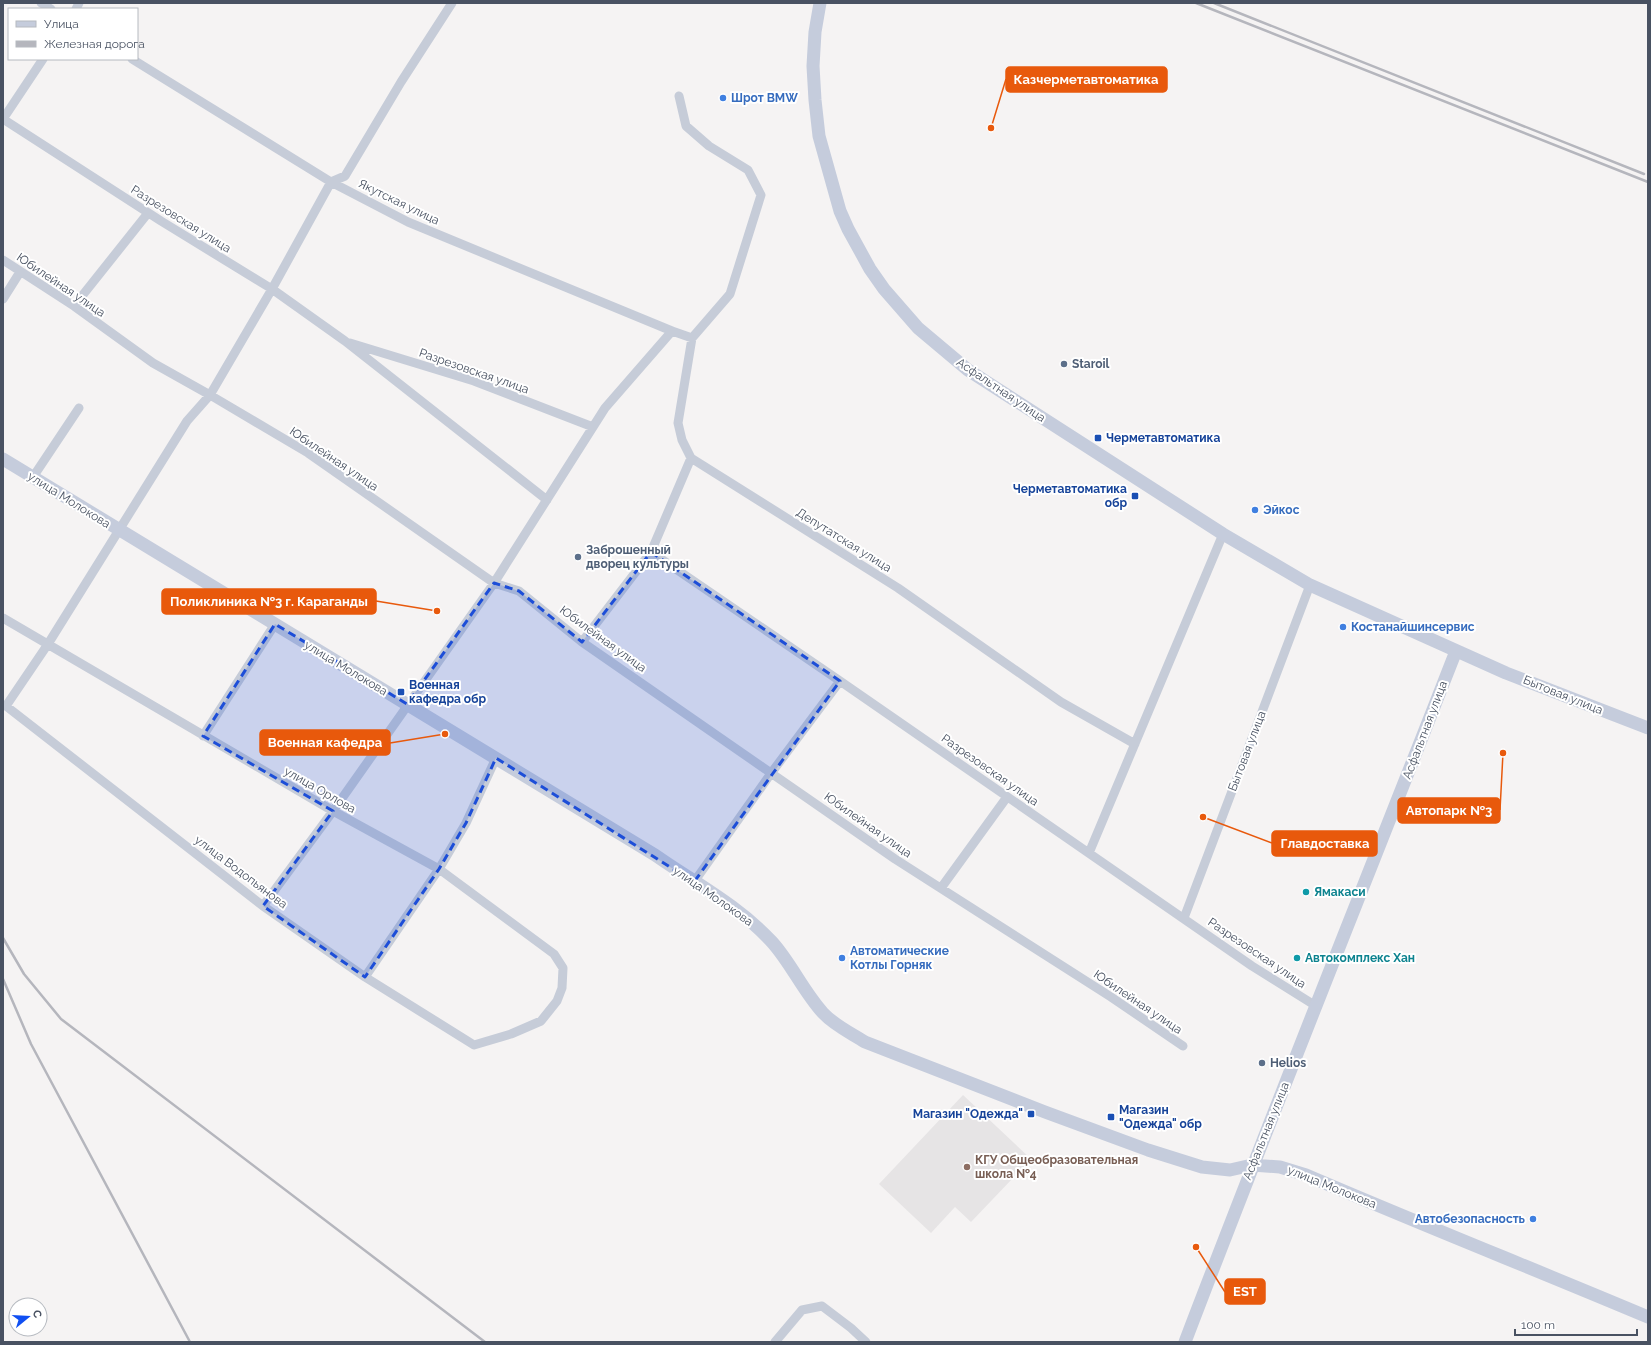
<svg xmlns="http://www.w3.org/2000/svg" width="1651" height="1345" font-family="Raleway,sans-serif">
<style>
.education{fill:#e6e4e5}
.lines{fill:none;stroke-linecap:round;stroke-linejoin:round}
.street{stroke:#c6ccd8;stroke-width:9}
.secondary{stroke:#c5ccdc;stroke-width:13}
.rail{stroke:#b5b6bd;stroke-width:2.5}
.marked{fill:#1d4ed8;fill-opacity:0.2;stroke:#1d4ed8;stroke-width:3;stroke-dasharray:8 5;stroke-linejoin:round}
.shop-dot{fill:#3f7fe0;stroke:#fff;stroke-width:1.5}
.service-dot{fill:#5c6f8a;stroke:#fff;stroke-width:1.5}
.transit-dot{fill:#1a4fb4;stroke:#fff;stroke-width:1.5}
.culture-dot{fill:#0f9aa8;stroke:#fff;stroke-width:1.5}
.education-dot{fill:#8d6e63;stroke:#fff;stroke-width:1.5}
.labels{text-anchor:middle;stroke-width:4;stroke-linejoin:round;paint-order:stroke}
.shop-label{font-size:12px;font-weight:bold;fill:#366cbe;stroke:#fff;text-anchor:start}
.street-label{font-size:12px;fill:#495262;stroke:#fff}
.service-label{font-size:12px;font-weight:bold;fill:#4e5e75;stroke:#fff;text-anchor:start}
.transit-label{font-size:12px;font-weight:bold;fill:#164399;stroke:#fff;text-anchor:start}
.culture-label{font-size:12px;font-weight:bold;fill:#0d838f;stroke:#fff;text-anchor:start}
.education-label{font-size:12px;font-weight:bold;fill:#785e54;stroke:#fff;text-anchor:start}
.leader{fill:none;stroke:#e8590c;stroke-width:1.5}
.callout-dot{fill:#e8590c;stroke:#fff;stroke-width:1.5}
.callout{fill:#e8590c;stroke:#e8590c;stroke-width:1.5}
.callout-label{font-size:13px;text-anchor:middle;font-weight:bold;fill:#fff}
</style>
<rect width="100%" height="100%" fill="#f5f3f3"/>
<!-- education -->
<path class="education" d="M963 1095 1031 1159 971 1222 955 1207 931 1233 879 1184Z"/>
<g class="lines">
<!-- street -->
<path class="street" d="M41 3 51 9
M76 9 79 3
M132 59 331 182 408 222 672 331
M679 96 686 126 709 146 748 170 761 195 730 294 692 338 678 423 682 440 691 458 898 588 1061 702 1135 744
M3 119 161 221 272 289 345 341 547 500
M3 119 43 59
M3 260 74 306 153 363 210 395 308 453 494 583 519 591 582 642 895 859 1111 997 1183 1046
M3 299 20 272
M74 306 148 213
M350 343 474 381 593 427
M33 477 79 408
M651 552 840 681 1252 966 1316 1006
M3 618 333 811 439 869 554 954 563 968 562 988 557 1001 541 1021 511 1034 474 1045 365 977 263 906 6 706 48 644 187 421 210 395 272 289 331 182 345 176 401 82 452 3
M582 642 651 552 691 458
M203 736 275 624
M1089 853 1223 534
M694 882 772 772 840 681
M941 888 1007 797
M263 906 333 811 494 583 605 408 672 331 692 338
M1184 918 1310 585
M365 977 439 869 466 823 496 758
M775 1342 802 1310 822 1306 851 1328 866 1342"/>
<!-- secondary -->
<path class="secondary" d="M820 3 815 32 813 66 815 100 819 136 840 211 848 229 870 269 884 289 918 328 968 370 1223 534 1310 585 1506 673 1648 728
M3 459 655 855C695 883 739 906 772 942 791 963 803 991 823 1013 835 1026 851 1033 865 1042L1045 1112 1148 1150 1202 1167 1230 1170 1252 1165 1280 1167 1306 1175C1420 1224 1534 1269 1648 1317
M1185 1342C1273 1111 1366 881 1456 651"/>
<!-- rail -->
<path class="rail" d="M1196 3 1648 182
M1214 3 1644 174
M3 938 24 974 61 1019 485 1342
M3 979 31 1044 190 1342"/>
</g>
<!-- marked area -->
<path class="marked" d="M651 552 840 681 694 882 496 758 466 823 439 869 365 977 263 906 333 811 203 736 275 624 407 704 494 583 519 591 582 642Z"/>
<!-- markers -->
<g class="shop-dot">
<circle cx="723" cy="98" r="4"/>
<circle cx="1255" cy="510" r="4"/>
<circle cx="1343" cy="627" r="4"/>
<circle cx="842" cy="958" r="4"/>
<circle cx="1533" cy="1219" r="4"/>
</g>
<g class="service-dot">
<circle cx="1064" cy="364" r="4"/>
<circle cx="578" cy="557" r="4"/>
<circle cx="1262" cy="1063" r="4"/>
</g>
<g class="transit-dot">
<rect x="1094" y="434" width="8" height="8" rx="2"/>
<rect x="1131" y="492" width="8" height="8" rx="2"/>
<rect x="397" y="688" width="8" height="8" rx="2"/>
<rect x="1027" y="1110" width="8" height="8" rx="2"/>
<rect x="1107" y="1113" width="8" height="8" rx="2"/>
</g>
<g class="culture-dot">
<circle cx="1306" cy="892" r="4"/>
<circle cx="1297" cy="958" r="4"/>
</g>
<circle class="education-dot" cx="967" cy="1167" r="4"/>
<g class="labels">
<!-- shop labels -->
<g class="shop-label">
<text x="731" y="102">Шрот BMW</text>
<text x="1263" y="514">Эйкос</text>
<text x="1351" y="631">Костанайшинсервис</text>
<text x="850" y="955">Автоматические<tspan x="850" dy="14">Котлы Горняк</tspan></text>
<text x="1525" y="1223" text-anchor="end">Автобезопасность</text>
</g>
<!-- street labels -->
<g class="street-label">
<text transform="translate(399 202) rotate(26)" y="4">Якутская улица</text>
<text transform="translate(181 219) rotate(32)" y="4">Разрезовская улица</text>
<text transform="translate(61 285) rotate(34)" y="4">Юбилейная улица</text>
<text transform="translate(474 371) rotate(19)" y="4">Разрезовская улица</text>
<text transform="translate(1001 390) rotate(34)" y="4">Асфальтная улица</text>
<text transform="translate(334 459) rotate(34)" y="4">Юбилейная улица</text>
<text transform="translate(69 500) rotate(32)" y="4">улица Молокова</text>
<text transform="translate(844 540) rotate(32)" y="4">Депутатская улица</text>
<text transform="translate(603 639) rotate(36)" y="4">Юбилейная улица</text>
<text transform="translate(346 668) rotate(31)" y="4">улица Молокова</text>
<text transform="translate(1563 695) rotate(22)" y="4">Бытовая улица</text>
<text transform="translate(1425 730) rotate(-69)" y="4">Асфальтная улица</text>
<text transform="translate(1247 751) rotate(-69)" y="4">Бытовая улица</text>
<text transform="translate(990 770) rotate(35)" y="4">Разрезовская улица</text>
<text transform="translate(320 790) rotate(30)" y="4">улица Орлова</text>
<text transform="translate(868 825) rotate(35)" y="4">Юбилейная улица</text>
<text transform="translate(241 872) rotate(37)" y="4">улица Водопьянова</text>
<text transform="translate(713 896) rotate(35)" y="4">улица Молокова</text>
<text transform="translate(1257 953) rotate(34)" y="4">Разрезовская улица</text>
<text transform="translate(1138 1002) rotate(34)" y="4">Юбилейная улица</text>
<text transform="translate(1266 1131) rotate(-68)" y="4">Асфальтная улица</text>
<text transform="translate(1332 1187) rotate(22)" y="4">улица Молокова</text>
</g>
<!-- service labels -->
<g class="service-label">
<text x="1072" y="368">Staroil</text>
<text x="586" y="554">Заброшенный<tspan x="586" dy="14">дворец культуры</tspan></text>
<text x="1270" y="1067">Helios</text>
</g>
<!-- transit labels -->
<g class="transit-label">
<text x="1106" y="442">Черметавтоматика</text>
<text x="1127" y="493" text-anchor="end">Черметавтоматика<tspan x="1127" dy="14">обр</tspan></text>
<text x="409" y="689">Военная<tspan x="409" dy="14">кафедра обр</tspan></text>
<text x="1119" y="1114">Магазин<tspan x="1119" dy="14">"Одежда" обр</tspan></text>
<text x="1023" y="1118" text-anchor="end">Магазин "Одежда"</text>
</g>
<!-- culture labels -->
<g class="culture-label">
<text x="1314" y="896">Ямакаси</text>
<text x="1305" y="962">Автокомплекс Хан</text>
</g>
<!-- education labels -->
<g class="education-label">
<text x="975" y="1164">КГУ Общеобразовательная<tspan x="975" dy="14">школа №4</tspan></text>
</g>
</g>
<!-- callouts -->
<path class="leader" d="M991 128L1006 79M437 611L376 601M445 734L390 743M1503 753L1500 810M1203 817L1272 843M1196 1247L1225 1292"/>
<g class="callout-dot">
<circle cx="991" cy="128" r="4"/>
<circle cx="437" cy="611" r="4"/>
<circle cx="445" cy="734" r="4"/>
<circle cx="1503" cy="753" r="4"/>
<circle cx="1203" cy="817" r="4"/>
<circle cx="1196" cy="1247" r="4"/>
</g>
<g class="callout">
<rect x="1006" y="67" width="161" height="25" rx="4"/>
<rect x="162" y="589" width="214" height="25" rx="4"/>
<rect x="260" y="730" width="130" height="25" rx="4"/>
<rect x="1398" y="798" width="102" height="25" rx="4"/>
<rect x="1272" y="831" width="105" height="25" rx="4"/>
<rect x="1225" y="1279" width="40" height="25" rx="4"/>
</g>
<g class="callout-label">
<text x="1086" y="84">Казчерметавтоматика</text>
<text x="269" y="606">Поликлиника №3 г. Караганды</text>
<text x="325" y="747">Военная кафедра</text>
<text x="1449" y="815">Автопарк №3</text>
<text x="1325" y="848">Главдоставка</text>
<text x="1245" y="1296">EST</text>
</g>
<!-- border -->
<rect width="1651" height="1345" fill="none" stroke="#495262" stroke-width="8"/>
<!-- legend -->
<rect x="8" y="8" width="130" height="52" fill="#ffffff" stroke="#b6bac0"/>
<rect x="16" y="21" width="20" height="6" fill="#c5ccdc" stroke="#b6bac0"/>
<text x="44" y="28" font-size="12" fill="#495262">Улица</text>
<rect x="16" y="41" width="20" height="6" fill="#b5b6bd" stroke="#b6bac0"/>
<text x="44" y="48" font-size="12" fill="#495262">Железная дорога</text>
<!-- north arrow -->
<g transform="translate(28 1317) rotate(72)"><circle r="19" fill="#ffffff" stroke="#b6bac0"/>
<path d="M0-3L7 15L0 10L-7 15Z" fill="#104ff2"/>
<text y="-6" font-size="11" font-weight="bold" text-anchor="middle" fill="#495262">С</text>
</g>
<!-- scale -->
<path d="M1515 1329v6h122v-6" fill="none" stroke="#495262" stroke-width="2"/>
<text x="1521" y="1329" font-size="12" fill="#495262" stroke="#ffffff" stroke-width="3" paint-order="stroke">100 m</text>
</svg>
